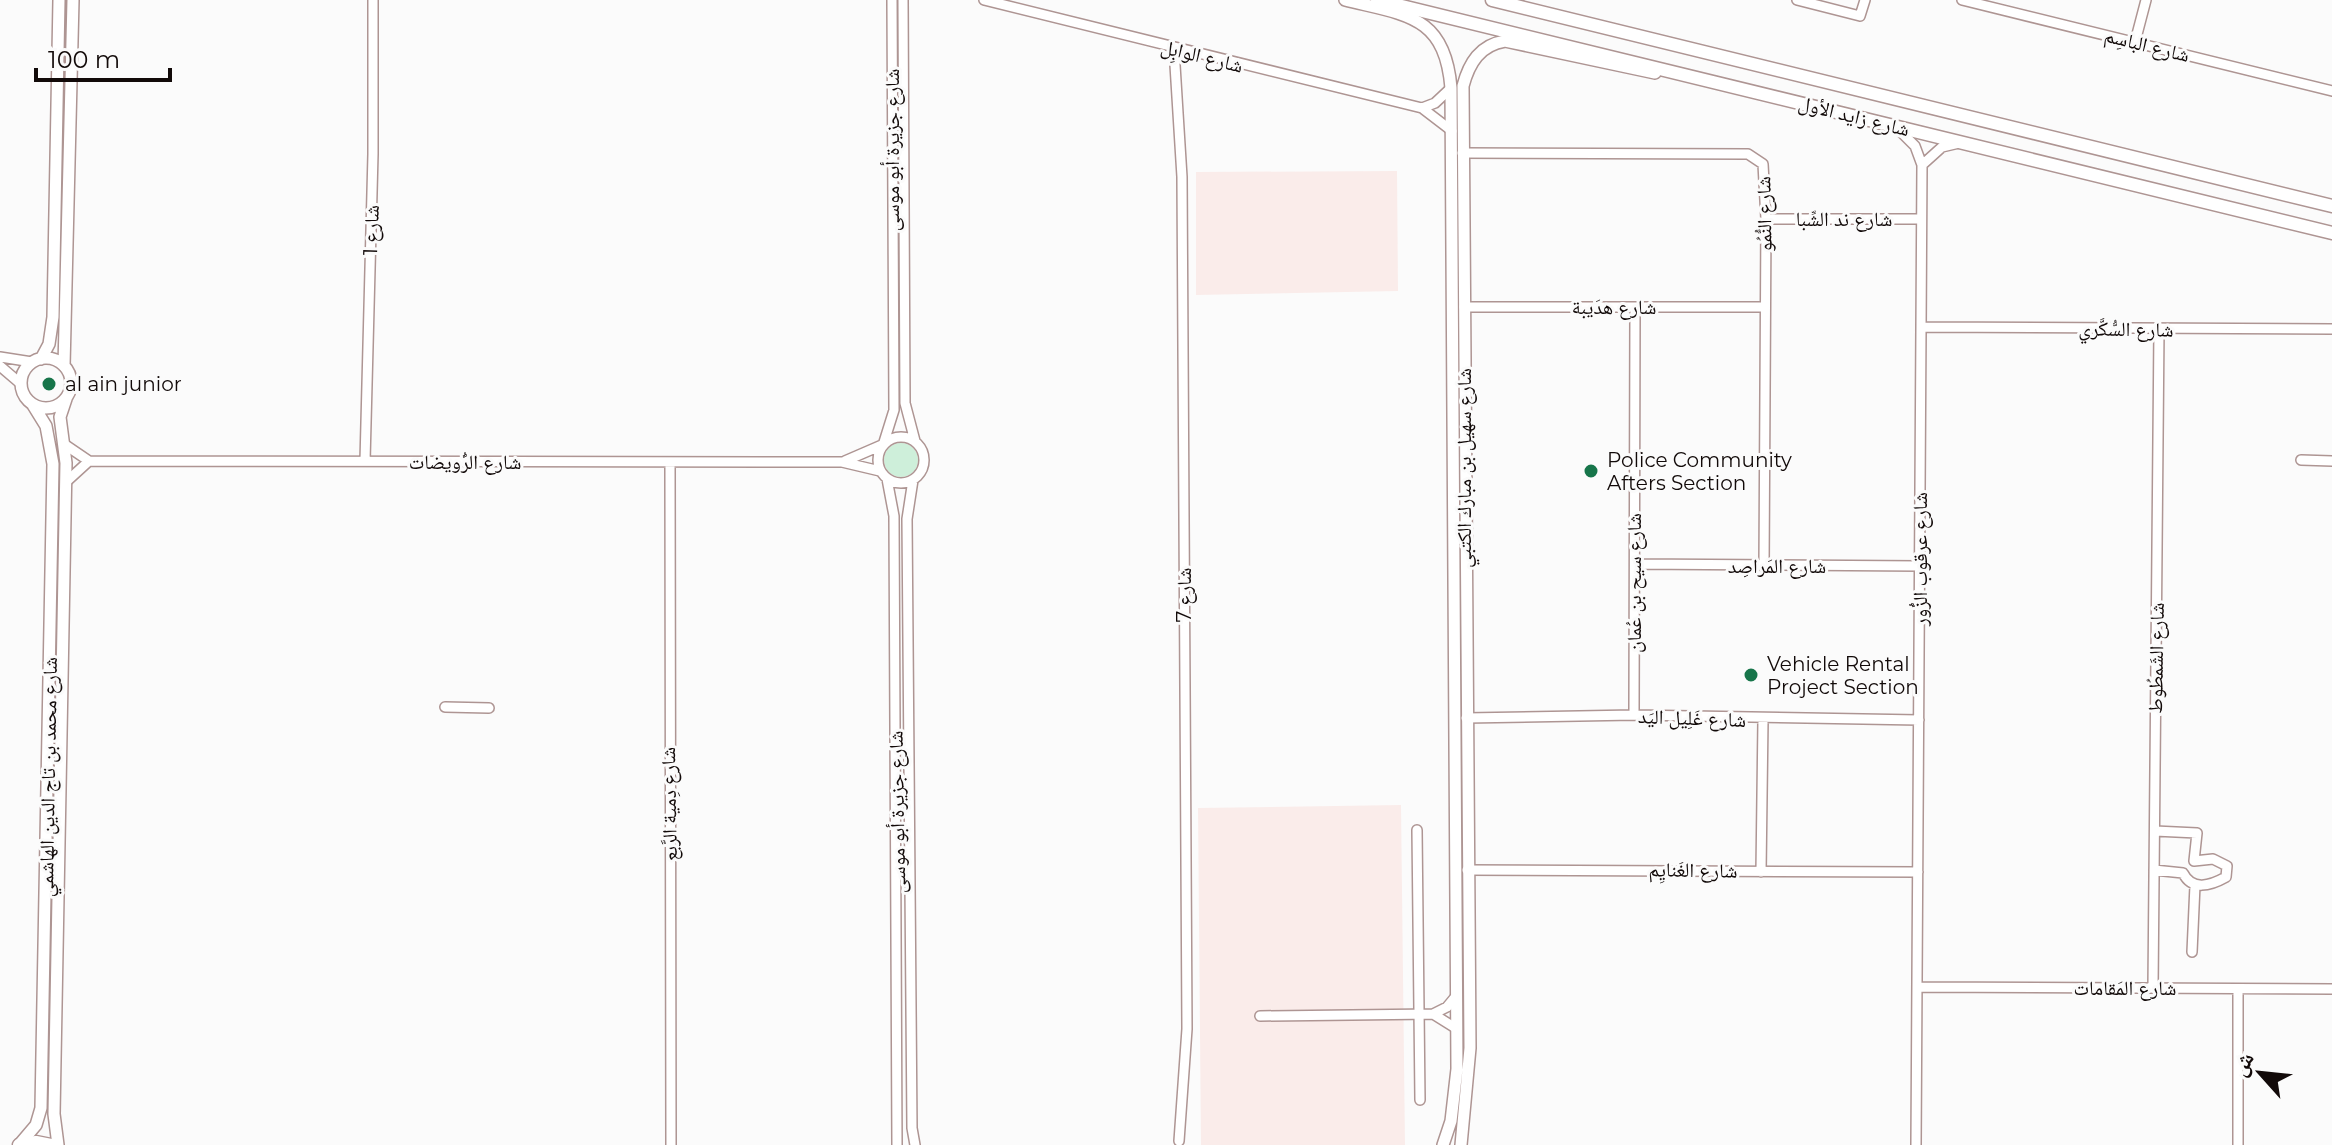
<svg xmlns="http://www.w3.org/2000/svg" width="2332" height="1145" font-family="Montserrat,'Noto Naskh Arabic',sans-serif">
<style>
.built{fill:#faecea}
.green{fill:#ceefda}
.lines{fill:none;stroke-linecap:round;stroke-linejoin:round}
.minor-casing{stroke:#ae9593;stroke-width:12}
.tertiary-casing{stroke:#ae9593;stroke-width:14}
.secondary-casing{stroke:#ae9593;stroke-width:15}
.minor{stroke:#fff;stroke-width:9}
.tertiary{stroke:#fff;stroke-width:11}
.secondary{stroke:#fff;stroke-width:12}
.poi-dot{fill:#17754a;stroke:#fbfbfb;stroke-width:3}
.labels{text-anchor:middle;stroke-width:6;stroke-linejoin:round;paint-order:stroke}
.street-label{font-size:20px;fill:#120a09;stroke:#fbfbfb}
.poi-label{font-size:20px;fill:#120a09;stroke:#fbfbfb;text-anchor:start}
</style>
<rect width="100%" height="100%" fill="#fbfbfb"/>
<!-- built -->
<path class="built" d="M1397 171 1398 291 1196 295V172Z
M1401 805 1405 1145H1201L1198 808Z"/>
<!-- green -->
<path class="green" d="M884 460a17 17 0 1 1 34 0a17 17 0 1 1-34 0Z"/>
<g class="lines">
<defs>
<path id="minor" d="M903 0 905 403 915 441
M984 0 1422 108 1452 131
M1797 0 1860 16 1865 0
M1962 0 2332 91
M2135 42 2146 0
M1174 49 1182 177 1187 1029 1179 1141
M1422 108 1435 103 1451 88
M1897 128 1915 146 1922 165 1916 1145
M1462 153 1748 154 1763 164 1766 219 1764 567
M1922 165 1942 147 1959 143
M1766 219H1921
M1464 307H1764
M1921 327 2332 329
M0 357 32 362
M0 366 21 384
M878 460a23 23 0 1 1 46 0a23 23 0 1 1-46 0Z
M884 442 894 410 892 0
M64 444 89 461 842 462 880 471
M2301 460 2332 461
M365 461 373 154V0
M845 461 882 445
M670 462 671 1145
M887 479 894 516 897 1145
M913 480 907 519 912 1128 915 1145
M66 482 89 461
M1635 564 1920 566
M445 707 489 708
M1634 715 1635 307
M1466 718 1634 715 1919 720
M1417 830 1420 1100
M1467 870 1918 872
M2154 870 2183 873C2192 891 2210 886 2226 877L2227 866 2213 859 2194 861 2197 833 2155 831
M1761 872 1763 720
M2192 952 2195 885
M1917 987 2332 989
M2153 988 2159 329
M1433 1014 1457 1029
M1260 1016 1433 1014 1447 1007 1457 995
M2238 1145V989"/>
<path id="tertiary" d="M1345 0C1406 15 1445 15 1451 88L1457 1069 1451 1121 1443 1145
M21 383a25 25 0 1 1 50 0a25 25 0 1 1-50 0Z
M41 359 49 344 53 317 59 0
M64 366 73 0
M19 1145 36 1125 41 1108 53 464 46 426 33 405
M58 1145 54 1114 66 463 60 417 66 399
M1461 1145 1470 1048 1463 86C1469 63 1480 45 1505 41L1655 73"/>
<path id="secondary" d="M1377 0 2332 233
M1492 0 2332 206
M19 1145 36 1142 51 1145"/>
</defs>
<!-- minor casing -->
<use href="#minor" class="minor-casing"/>
<!-- tertiary casing -->
<use href="#tertiary" class="tertiary-casing"/>
<!-- secondary casing -->
<use href="#secondary" class="secondary-casing"/>
<!-- minor -->
<use href="#minor" class="minor"/>
<!-- tertiary -->
<use href="#tertiary" class="tertiary"/>
<!-- secondary -->
<use href="#secondary" class="secondary"/>
</g>
<!-- markers -->
<g class="poi-dot">
<circle cx="49" cy="384" r="8"/>
<circle cx="1591" cy="471" r="8"/>
<circle cx="1751" cy="675" r="8"/>
</g>
<g class="labels">
<!-- street labels -->
<g class="street-label">
<text transform="translate(2147 45) rotate(14)" y="7">شارع الباسِم</text>
<text transform="translate(1202 56) rotate(14)" y="7">شارع الوابِل</text>
<text transform="translate(1854 116) rotate(14)" y="7">شارع زايد الأول</text>
<text transform="translate(892 150) rotate(-90)" y="7">شارع جزيرة أبو موسى</text>
<text transform="translate(1764 214) rotate(-91)" y="7">شارع النُّمُو</text>
<text x="1844" y="226">شارع ند الشِّبا</text>
<text transform="translate(371 230) rotate(-88)" y="7">شارع 1</text>
<text x="1614" y="314">شارع هدَيبة</text>
<text transform="translate(2126 329) rotate(1)" y="7">شارع السُّكَّري</text>
<text x="465" y="469">شارع الرُّويضات</text>
<text transform="translate(1464 468) rotate(-90)" y="7">شارع سهيل بن مبارك الكتبي</text>
<text transform="translate(1920 559) rotate(-90)" y="7">شارع عرقوب الزُّور</text>
<text x="1777" y="573">شارع المَراصِد</text>
<text transform="translate(1634 583) rotate(-90)" y="7">شارع سيح بن عُمان</text>
<text transform="translate(1184 595) rotate(-90)" y="7">شارع 7</text>
<text transform="translate(2156 658) rotate(-89)" y="7">شارع الشَمطُوط</text>
<text transform="translate(1692 718) rotate(2)" y="7">شارع غَلِيل اليَد</text>
<text transform="translate(48 777) rotate(-89)" y="7">شارع محمد بن تاج الدين الهاشمي</text>
<text transform="translate(669 804) rotate(-91)" y="7">شارع دِمية الرَّبع</text>
<text transform="translate(897 812) rotate(-91)" y="7">شارع جزيرة أبو موسى</text>
<text transform="translate(1693 870) rotate(1)" y="7">شارع الغَنايِم</text>
<text x="2125" y="995">شارع المَقامات</text>
</g>
<!-- poi labels -->
<g class="poi-label">
<text x="65" y="391">al ain junior</text>
<text x="1607" y="467">Police Community<tspan x="1607" dy="23">Afters Section</tspan></text>
<text x="1767" y="671">Vehicle Rental<tspan x="1767" dy="23">Project Section</tspan></text>
</g>
</g>
<!-- north arrow -->
<g transform="translate(2260 1073) rotate(297)" stroke="#fbfbfb" stroke-width="6" paint-order="stroke">
<path d="M0-6L14 30L0 20L-14 30Z" fill="#120a09"/>
<text y="-12" font-size="22" font-weight="bold" text-anchor="middle" fill="#120a09">ش</text>
</g>
<!-- scale -->
<path d="M36 68v12h134v-12" fill="none" stroke="#120a09" stroke-width="4"/>
<text x="48" y="68" font-size="24" fill="#120a09" stroke="#fbfbfb" stroke-width="6" paint-order="stroke">100 m</text>
</svg>
